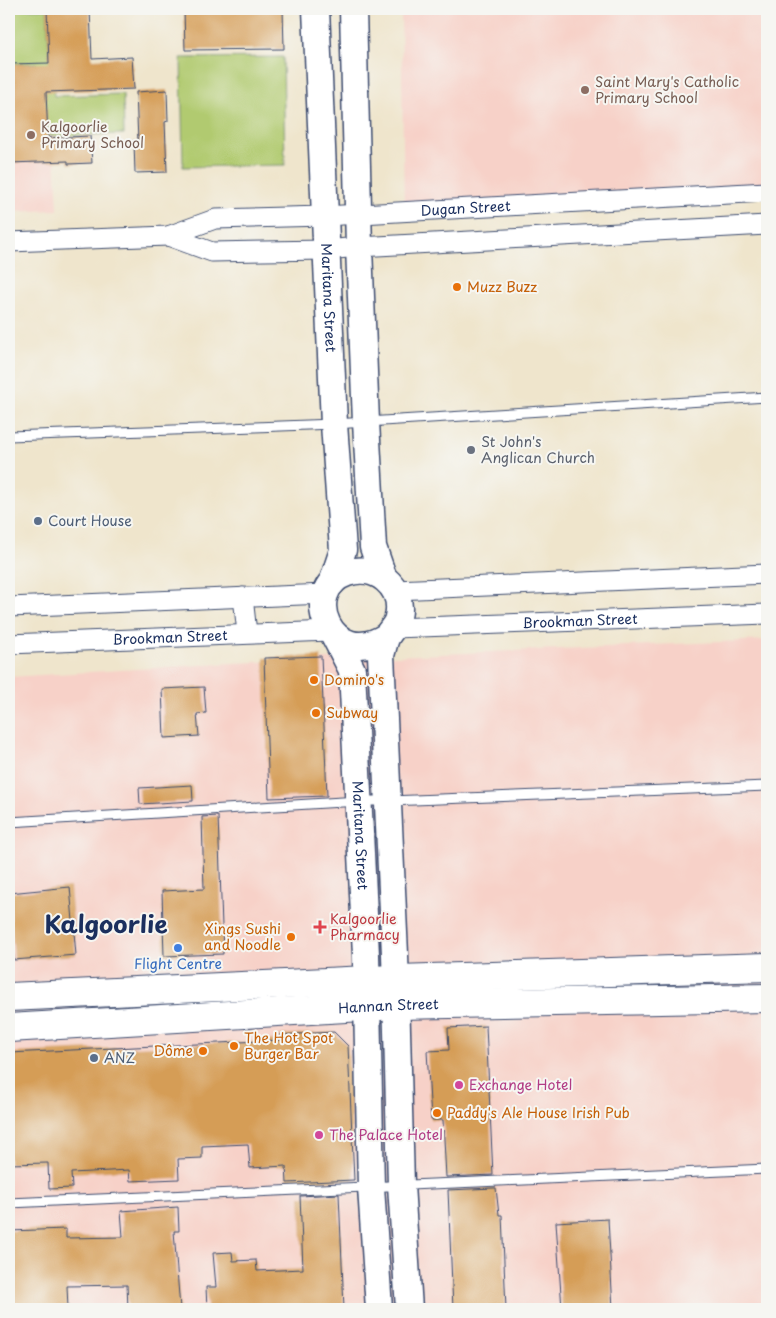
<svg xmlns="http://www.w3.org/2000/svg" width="776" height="1318" font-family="'Playpen Sans',sans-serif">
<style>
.built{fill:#f7d1c8}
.grass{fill:#b1ca6f;stroke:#667c66}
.building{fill:#d59d57}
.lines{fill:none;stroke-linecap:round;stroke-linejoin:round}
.service-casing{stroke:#3b4a6e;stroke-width:11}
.minor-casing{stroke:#3b4a6e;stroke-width:21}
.secondary-casing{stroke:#3b4a6e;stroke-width:29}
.trunk-casing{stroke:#3b4a6e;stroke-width:30}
.service{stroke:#fff;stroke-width:9}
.minor{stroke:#fff;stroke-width:19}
.secondary{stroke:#fff;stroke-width:26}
.trunk{stroke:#fff;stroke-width:28}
.education-dot{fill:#8d6e63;stroke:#f6f6f2;stroke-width:2}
.food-dot{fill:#e8710a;stroke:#f6f6f2;stroke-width:2}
.worship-dot{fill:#6b7280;stroke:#f6f6f2;stroke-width:2}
.service-dot{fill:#5c6f8a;stroke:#f6f6f2;stroke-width:2}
.health-dot{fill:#e0444e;stroke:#f6f6f2;stroke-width:2}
.shop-dot{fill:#3f7fe0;stroke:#f6f6f2;stroke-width:2}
.hotel-dot{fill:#d1479c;stroke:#f6f6f2;stroke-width:2}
.labels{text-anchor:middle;stroke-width:4;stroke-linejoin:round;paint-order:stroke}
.education-label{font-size:14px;fill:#785e54;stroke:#f6f6f2;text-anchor:start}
.street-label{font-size:14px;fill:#1b2f5e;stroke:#f6f6f2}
.food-label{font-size:14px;fill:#c56008;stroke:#f6f6f2;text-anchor:start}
.worship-label{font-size:14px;fill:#5b616d;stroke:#f6f6f2;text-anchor:start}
.service-label{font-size:14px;fill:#4e5e75;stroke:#f6f6f2;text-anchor:start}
.health-label{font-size:14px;fill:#be3a42;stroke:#f6f6f2;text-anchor:start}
.shop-label{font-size:14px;fill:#366cbe;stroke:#f6f6f2}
.hotel-label{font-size:14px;fill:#b23c85;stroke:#f6f6f2;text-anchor:start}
.town-label{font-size:24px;font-weight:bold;fill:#1b2f5e;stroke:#f6f6f2}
</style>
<rect width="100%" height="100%" fill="#f6f6f2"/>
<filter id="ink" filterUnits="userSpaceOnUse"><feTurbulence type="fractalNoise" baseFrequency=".02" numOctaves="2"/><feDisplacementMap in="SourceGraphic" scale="10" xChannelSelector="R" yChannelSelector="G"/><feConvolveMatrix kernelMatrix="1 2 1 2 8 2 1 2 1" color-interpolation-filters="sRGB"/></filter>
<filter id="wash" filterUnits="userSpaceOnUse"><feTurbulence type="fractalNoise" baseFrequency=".0096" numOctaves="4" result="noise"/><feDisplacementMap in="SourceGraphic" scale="20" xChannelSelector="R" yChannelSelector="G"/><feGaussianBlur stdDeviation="1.12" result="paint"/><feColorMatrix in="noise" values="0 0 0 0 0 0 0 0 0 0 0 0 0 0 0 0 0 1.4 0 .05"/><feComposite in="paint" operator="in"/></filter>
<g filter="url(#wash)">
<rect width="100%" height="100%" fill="#efe5cc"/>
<!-- built -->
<path class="built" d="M9 9H47L58 210 9 212Z
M401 9H767V192L404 211Z
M767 640V1309H9V677L233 663Z"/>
<!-- grass -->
<path class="grass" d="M9 9H47L49 60H52L54 96 123 94 124 134 48 136 36 63 9 64Z
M283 57 285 165 183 167 181 58Z"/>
<g id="blocks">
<!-- building -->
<path class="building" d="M47 9H90L92 59 132 57 134 89 46 92 48 138 90 136 92 163 68 164V161L9 163V64L49 63Z
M184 9H283L284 49 185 50Z
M167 90 168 121 165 122 167 172 135 173 134 142 138 141 136 92Z
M321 656 327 796 269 798 264 658Z
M204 687 206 713 197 714 199 736 164 738 162 689Z
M192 785 193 801 140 804 139 788Z
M218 816 223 954 164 956 162 891 204 889 202 817Z
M70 887 76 955 14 960 9 893Z
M486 1026 493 1175 446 1177 443 1120H431L427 1051 449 1050 448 1028Z
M334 1032 348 1046 354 1180 287 1183 286 1166 250 1168 248 1144 202 1146V1158L178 1159 179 1179 130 1181 129 1170 71 1173 72 1188 49 1189 48 1163 9 1164V1053L281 1040 280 1035Z
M494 1188H496L499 1215H502L506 1309H453L448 1190Z
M339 1194 344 1309H207L206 1287H216L213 1253 232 1252 233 1261 256 1260 257 1271 303 1269 300 1196Z
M178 1207 179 1231H174L180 1309H128L127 1285 67 1286 68 1309H9V1231L66 1229V1238L123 1237 121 1211Z
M608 1219 613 1309H562L556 1222Z"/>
</g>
</g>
<g filter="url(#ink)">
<use href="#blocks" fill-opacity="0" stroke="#3b4a6e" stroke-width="1"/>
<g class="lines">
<defs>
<path id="service" d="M9 436 334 424 767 397
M9 822 359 801H389L767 786
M9 1203 767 1169"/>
<g id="minor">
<path d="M168 236 212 252 326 250 359 247 767 225"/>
<path id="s1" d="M9 242 168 236 215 219 324 216 767 192"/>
<path d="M395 590 767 574"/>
<path d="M243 597 247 633"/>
<path d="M9 607 325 594"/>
<path id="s2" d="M394 628 767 614"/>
<path id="s3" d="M9 644 330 631"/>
</g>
<g id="secondary">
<path id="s4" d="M316 9 334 424 343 550 332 583"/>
<path d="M353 9 359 247 366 422 373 547 383 576"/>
<path id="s5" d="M334 635 352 670 366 955 371 1187 379 1309"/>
<path d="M387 636C331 672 298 590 347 573 375 563 405 586 398 617 397 625 391 629 387 636 384 642 383 649 381 655L395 954 401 1185 409 1309"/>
</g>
<g id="trunk">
<path d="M9 997 367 980 767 967"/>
<path id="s6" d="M9 1028 397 1005 767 998"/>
</g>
</defs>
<!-- service casing -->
<use href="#service" class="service-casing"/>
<!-- minor casing -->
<use href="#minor" class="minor-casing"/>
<!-- secondary casing -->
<use href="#secondary" class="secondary-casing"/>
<!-- trunk casing -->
<use href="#trunk" class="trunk-casing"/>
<!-- service -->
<use href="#service" class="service"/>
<!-- minor -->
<use href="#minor" class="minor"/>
<!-- secondary -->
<use href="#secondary" class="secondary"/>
<!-- trunk -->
<use href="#trunk" class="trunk"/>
</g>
</g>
<!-- markers -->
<g class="education-dot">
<circle cx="585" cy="90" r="5"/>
<circle cx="31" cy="135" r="5"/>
</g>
<g class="food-dot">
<circle cx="457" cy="287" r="5"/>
<circle cx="314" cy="680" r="5"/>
<circle cx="316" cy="713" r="5"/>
<circle cx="291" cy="937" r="5"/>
<circle cx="234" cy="1046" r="5"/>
<circle cx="203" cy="1051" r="5"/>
<circle cx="437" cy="1113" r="5"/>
</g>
<circle class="worship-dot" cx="471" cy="450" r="5"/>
<g class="service-dot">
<circle cx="38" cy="521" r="5"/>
<circle cx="94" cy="1058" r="5"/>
</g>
<path class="health-dot" d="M317.5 919.5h5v5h5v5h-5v5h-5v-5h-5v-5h5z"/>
<circle class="shop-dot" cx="178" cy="948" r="5"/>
<g class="hotel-dot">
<circle cx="459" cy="1085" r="5"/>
<circle cx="319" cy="1135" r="5"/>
</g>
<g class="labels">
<!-- education labels -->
<g class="education-label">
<text x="595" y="87">Saint Mary's Catholic<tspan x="595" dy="16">Primary School</tspan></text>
<text x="41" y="132">Kalgoorlie<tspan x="41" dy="16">Primary School</tspan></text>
</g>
<!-- street labels -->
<g class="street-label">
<text dy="5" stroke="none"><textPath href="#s1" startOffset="460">Dugan Street</textPath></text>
<text dy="5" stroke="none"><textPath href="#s4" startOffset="289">Maritana Street</textPath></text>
<text dy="5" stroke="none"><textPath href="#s2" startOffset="186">Brookman Street</textPath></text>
<text dy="5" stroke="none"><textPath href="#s3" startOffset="161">Brookman Street</textPath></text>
<text dy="5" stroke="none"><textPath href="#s5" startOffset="205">Maritana Street</textPath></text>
<text dy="5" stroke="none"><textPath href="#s6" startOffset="380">Hannan Street</textPath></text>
</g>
<!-- food labels -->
<g class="food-label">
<text x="467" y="292">Muzz Buzz</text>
<text x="324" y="685">Domino's</text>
<text x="326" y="718">Subway</text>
<text x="281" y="934" text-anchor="end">Xings Sushi<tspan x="281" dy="16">and Noodle</tspan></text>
<text x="244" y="1043">The Hot Spot<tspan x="244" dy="16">Burger Bar</tspan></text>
<text x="193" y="1056" text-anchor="end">Dôme</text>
<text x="447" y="1118">Paddy's Ale House Irish Pub</text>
</g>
<!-- worship labels -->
<g class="worship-label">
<text x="481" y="447">St John's<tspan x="481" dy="16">Anglican Church</tspan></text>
</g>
<!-- service labels -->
<g class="service-label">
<text x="48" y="526">Court House</text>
<text x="104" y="1063">ANZ</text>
</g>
<!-- health labels -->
<g class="health-label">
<text x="330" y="924">Kalgoorlie<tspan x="330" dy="16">Pharmacy</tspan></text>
</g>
<!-- shop labels -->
<g class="shop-label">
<text x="178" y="969">Flight Centre</text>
</g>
<!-- hotel labels -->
<g class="hotel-label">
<text x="469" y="1090">Exchange Hotel</text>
<text x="329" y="1140">The Palace Hotel</text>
</g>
<!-- town labels -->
<g class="town-label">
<text x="106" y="933">Kalgoorlie</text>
</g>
</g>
<!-- margin -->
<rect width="776" height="1318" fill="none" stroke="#f6f6f2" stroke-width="30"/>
</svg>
